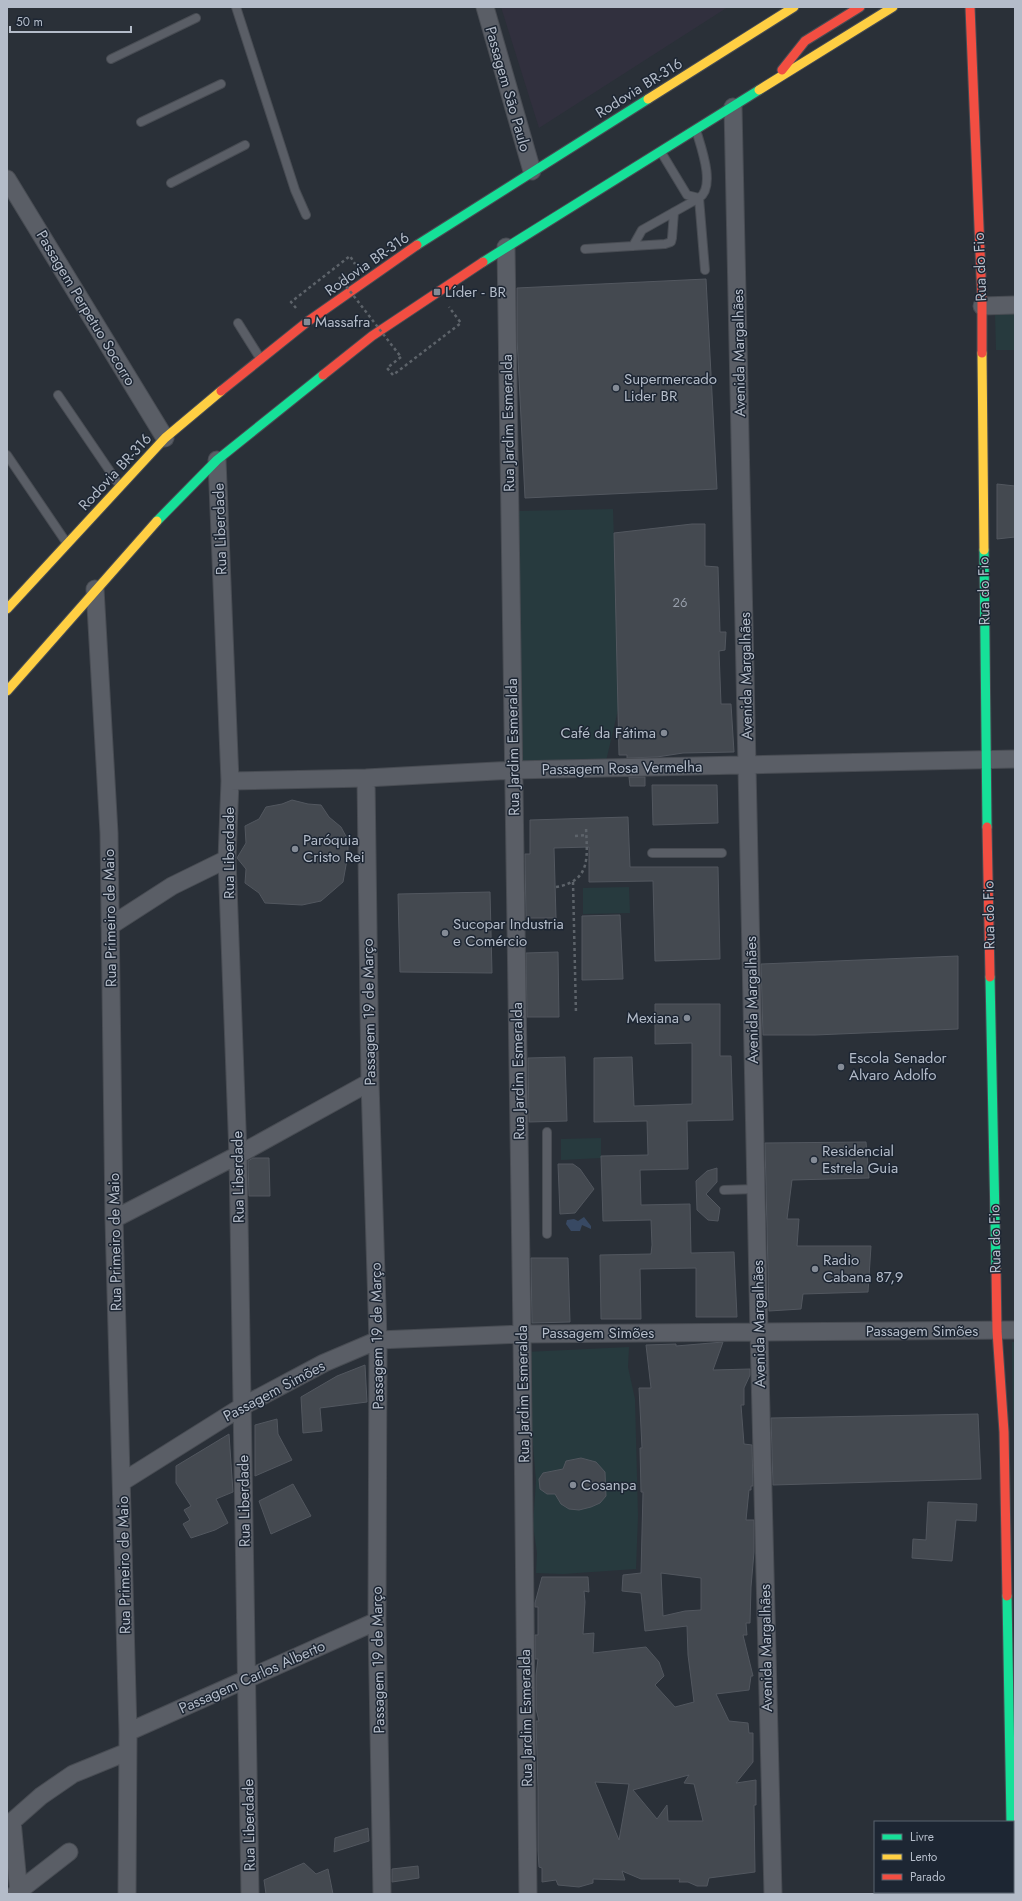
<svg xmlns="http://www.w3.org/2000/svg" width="1022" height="1901" font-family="Jost,sans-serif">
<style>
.medical{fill:#31303e}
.green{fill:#273a3e}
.water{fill:#384963}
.building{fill:#444950;stroke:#52575f;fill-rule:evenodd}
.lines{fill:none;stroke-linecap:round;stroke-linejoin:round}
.lane-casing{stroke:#484c53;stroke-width:10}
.street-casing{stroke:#484c53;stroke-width:19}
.fast-casing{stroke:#484c53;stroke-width:11}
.slow-casing{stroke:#484c53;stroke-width:11}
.jam-casing{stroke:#484c53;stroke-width:11}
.path{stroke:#5d636a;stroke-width:2.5;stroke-dasharray:3 3;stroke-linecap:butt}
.lane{stroke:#5a5e66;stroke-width:8}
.street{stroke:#5a5e66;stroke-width:17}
.fast{stroke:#16e098;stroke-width:9}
.slow{stroke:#ffcf43;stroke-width:9}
.jam{stroke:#f24e42;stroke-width:9}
.path-bridge{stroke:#5d636a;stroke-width:2.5;stroke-dasharray:3 3;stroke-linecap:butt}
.poi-dot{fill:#848b96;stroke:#1d2633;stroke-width:1.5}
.labels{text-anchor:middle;stroke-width:3;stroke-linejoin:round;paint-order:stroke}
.number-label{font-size:13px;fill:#989fab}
.street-label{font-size:15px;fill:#b4bcc9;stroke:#1d2633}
.poi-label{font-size:15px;fill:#b4bcc9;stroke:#1d2633;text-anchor:start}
</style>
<rect width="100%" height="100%" fill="#2a3038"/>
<!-- medical -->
<path class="medical" d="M501 7H728L539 128Z"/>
<!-- green -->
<path class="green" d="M1015 312V350H996L995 313Z
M613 509 619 706 606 761 521 763 519 511Z
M629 887 630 913 583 914V888Z
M601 1138V1158L561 1160V1139Z
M1012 1342H1015V1420H1013Z
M629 1347 628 1367 635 1399 638 1516 636 1569 563 1574 536 1573 537 1553 533 1525 536 1481 525 1352Z"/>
<!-- water -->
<path class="water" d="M584 1217 591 1226V1229L582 1225 580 1231H571L566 1224 567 1220 574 1219 578 1221Z"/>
<!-- building -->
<path class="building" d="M706 279 717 489 525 498 517 338V288Z
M997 484 1015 486V537L997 539Z
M692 524H705V566L718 567 720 632H726L725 650 719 651 721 704H731L734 752 683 753 657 757 627 758V755H619L614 533Z
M629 777H645V786H630Z
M652 785H717L718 823 653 825Z
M292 800 308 804 321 805 329 817 341 827 348 840V854L343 882 321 901 302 905 265 903 259 893 245 883 246 869 237 858 246 843 245 826 259 819 266 807 282 804Z
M628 817 630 867H718L720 959 655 961 653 881 589 882V847L554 848 556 918H526L525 854H530V820Z
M490 892 492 973 400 972 398 894Z
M620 915 623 979 582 980V916Z
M558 952 559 1017H527L526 953Z
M958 956V1029L815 1035H763L761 964Z
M655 1004H720V1056H731L733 1120 687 1121 688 1169 640 1170 641 1205 690 1204 691 1253 734 1252 737 1317H696V1268L640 1269 641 1319H601L600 1255 651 1254 652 1245 651 1220 603 1221 601 1156 648 1155 647 1121 594 1122V1058L632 1057 634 1106 692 1104V1043L655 1044Z
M565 1057 567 1121 529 1122 528 1058Z
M866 1142 869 1178 792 1180 787 1219H799L797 1246H871L868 1292 803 1294 801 1309 769 1311 765 1143Z
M253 1158H269L270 1196H249L248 1161Z
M558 1164H573L580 1169 594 1189 575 1213 560 1214Z
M717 1168V1182L706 1194 720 1208 718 1221 708 1220 697 1210 696 1181 707 1171Z
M531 1258H568L570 1322 532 1323Z
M723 1342 713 1370 750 1369V1375L744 1388V1405H741L744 1444 752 1445 753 1486H751V1490H749L746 1520H754V1552L751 1587 750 1623H746L747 1635H743L753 1676H751L749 1690 716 1694 729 1721 748 1723 749 1733H753V1762L736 1783 756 1780V1805H754L755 1872 709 1878 707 1886H697L688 1882H679L680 1879H641L622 1871 625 1880 593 1879V1883L579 1887 558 1885 556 1880 542 1882V1868L539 1867 538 1851V1788L536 1721H539L536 1709V1675L538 1659H535V1635H538V1607H535V1603L542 1577H588L589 1592 584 1591 585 1602 583 1634 594 1633 593 1653 646 1647 659 1662 664 1676 655 1685 675 1707 694 1702 688 1655 687 1626 645 1631 641 1593 622 1591 623 1575 641 1573 643 1492H641L640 1448H642L639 1388H651L646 1345 676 1344V1346ZM661 1573 701 1578V1610L685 1611 663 1616ZM689 1775 684 1783 694 1784 703 1821H668L667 1805 657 1819 633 1790ZM595 1782 629 1784 619 1840Z
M365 1365 367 1402 320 1408 322 1431 303 1433 301 1397 337 1376Z
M978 1414 981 1479 773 1485 771 1418Z
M277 1419 278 1434 292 1460 255 1476V1425Z
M229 1434 233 1492 216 1499 228 1523 215 1530 191 1538 183 1524 190 1520 184 1510 191 1506 176 1483V1466Z
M581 1458 596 1462 605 1472 606 1496 600 1503 591 1507 579 1510 569 1509 561 1504 555 1494H547L540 1489 539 1479 543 1473 563 1469 566 1461Z
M293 1484 311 1516 271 1534 259 1501Z
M928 1502 977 1504 976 1521 956 1520 952 1561 912 1558 913 1539 926 1540Z
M368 1828 369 1841 334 1852 335 1838Z
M304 1863 316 1874 328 1869 333 1894H266L264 1880Z
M418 1866 419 1878 392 1882V1869Z"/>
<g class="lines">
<defs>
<path id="lane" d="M236 7 295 190 306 215
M111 59 196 18
M141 122 221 84
M696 130C701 147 716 187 699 198L705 270
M661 152 687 195 699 198
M171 183 245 145
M633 246 642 230 699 198
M585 249 665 244 671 242 672 238 674 212
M238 323 260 358
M58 395 120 486
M7 455 66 542
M652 853H722
M547 1132V1234
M724 1190 756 1189"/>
<path id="street" d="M485 7 532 171
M733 107 759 1332 773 1894
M7 179 165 438
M506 247 522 1334 528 1894
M982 306 1015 305
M217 460 230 781 227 859 238 1155 250 1894
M95 589 109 833 114 1219 128 1732 127 1894
M366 778 370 1082 378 1340 377 1621 382 1894
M230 781 366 778 513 770 1015 759
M110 926 172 886 227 859
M114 1219 238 1155 370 1082
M122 1482 243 1406 324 1363 378 1340 522 1334 1015 1330
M128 1732 377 1621
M12 1821 19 1894
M7 1826 41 1796 73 1774 127 1752
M1013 1892V1894
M15 1894 69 1852"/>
<path id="fast" d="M417 245 648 99
M483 262 759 90
M157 521 217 460 323 375
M984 550 987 827
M990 977 996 1268
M1007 1596 1011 1822"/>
<path id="slow" d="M759 90 893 7
M648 99 794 7
M982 353 984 550
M7 609 165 438 221 391
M7 691 157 521"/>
<path id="jam" d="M970 7 982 300V353
M782 70 805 41 860 7
M323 375 372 336 483 262
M221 391 307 322 417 245
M987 827 990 977
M996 1268 997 1331 1004 1432 1007 1596"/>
</defs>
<!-- lane casing -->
<use href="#lane" class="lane-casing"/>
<!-- street casing -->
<use href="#street" class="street-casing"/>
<!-- fast casing -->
<use href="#fast" class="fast-casing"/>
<!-- slow casing -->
<use href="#slow" class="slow-casing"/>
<!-- jam casing -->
<use href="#jam" class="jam-casing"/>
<!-- path -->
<path class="path" d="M296 308 291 302 350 256 355 264
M401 357 387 368 393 375 461 323 449 307
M575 836 586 835
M573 882 576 1014
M556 887C592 881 587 856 586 827"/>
<!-- lane -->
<use href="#lane" class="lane"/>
<!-- street -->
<use href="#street" class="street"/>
<!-- fast -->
<use href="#fast" class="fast"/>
<!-- slow -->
<use href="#slow" class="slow"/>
<!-- jam -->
<use href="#jam" class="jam"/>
<!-- path-bridge -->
<path class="path-bridge" d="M339 277 401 357"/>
</g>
<!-- markers -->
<g class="poi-dot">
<rect x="433" y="288" width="8" height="8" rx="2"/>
<rect x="303" y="318" width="8" height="8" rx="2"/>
<circle cx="616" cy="388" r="4"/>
<circle cx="664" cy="733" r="4"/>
<circle cx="295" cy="849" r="4"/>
<circle cx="445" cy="933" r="4"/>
<circle cx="687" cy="1018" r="4"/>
<circle cx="841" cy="1067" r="4"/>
<circle cx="814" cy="1160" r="4"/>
<circle cx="815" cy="1269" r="4"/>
<circle cx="573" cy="1485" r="4"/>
</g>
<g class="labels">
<!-- number labels -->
<g class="number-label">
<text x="680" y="607">26</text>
</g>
<!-- street labels -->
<g class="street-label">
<text transform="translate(639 88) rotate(-32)" y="5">Rodovia BR-316</text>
<text transform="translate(508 89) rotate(74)" y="5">Passagem São Paulo</text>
<text transform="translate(367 264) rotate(-35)" y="5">Rodovia BR-316</text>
<text transform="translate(980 267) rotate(-92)" y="5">Rua do Fio</text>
<text transform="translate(86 308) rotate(59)" y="5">Passagem Perpetuo Socorro</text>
<text transform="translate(739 353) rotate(-91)" y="5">Avenida Margalhães</text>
<text transform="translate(508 423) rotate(-91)" y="5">Rua Jardim Esmeralda</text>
<text transform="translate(115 472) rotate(-47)" y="5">Rodovia BR-316</text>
<text transform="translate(220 529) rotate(-92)" y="5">Rua Liberdade</text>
<text transform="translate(984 591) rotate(-91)" y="5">Rua do Fio</text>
<text transform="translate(746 676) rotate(-91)" y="5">Avenida Margalhães</text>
<text transform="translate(513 747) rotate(-91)" y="5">Rua Jardim Esmeralda</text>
<text transform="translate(622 768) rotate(-1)" y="5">Passagem Rosa Vermelha</text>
<text transform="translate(229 853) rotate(-90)" y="5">Rua Liberdade</text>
<text transform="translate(989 915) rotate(-91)" y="5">Rua do Fio</text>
<text transform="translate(110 918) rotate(-91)" y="5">Rua Primeiro de Maio</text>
<text transform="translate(752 1000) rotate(-91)" y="5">Avenida Margalhães</text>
<text transform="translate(369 1012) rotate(-91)" y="5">Passagem 19 de Março</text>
<text transform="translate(518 1071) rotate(-91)" y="5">Rua Jardim Esmeralda</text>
<text transform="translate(238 1177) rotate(-91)" y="5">Rua Liberdade</text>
<text transform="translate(995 1239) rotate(-91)" y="5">Rua do Fio</text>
<text transform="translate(115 1242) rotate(-91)" y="5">Rua Primeiro de Maio</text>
<text transform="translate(759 1324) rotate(-91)" y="5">Avenida Margalhães</text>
<text x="922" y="1336">Passagem Simões</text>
<text x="598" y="1338">Passagem Simões</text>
<text transform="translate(377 1336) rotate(-91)" y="5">Passagem 19 de Março</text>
<text transform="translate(274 1391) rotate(-28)" y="5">Passagem Simões</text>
<text transform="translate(523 1394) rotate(-91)" y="5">Rua Jardim Esmeralda</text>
<text transform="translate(244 1501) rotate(-91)" y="5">Rua Liberdade</text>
<text transform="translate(124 1565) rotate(-91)" y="5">Rua Primeiro de Maio</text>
<text transform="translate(766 1648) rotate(-91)" y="5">Avenida Margalhães</text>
<text transform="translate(378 1660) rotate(-91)" y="5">Passagem 19 de Março</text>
<text transform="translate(252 1677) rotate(-24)" y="5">Passagem Carlos Alberto</text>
<text transform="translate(526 1718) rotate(-91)" y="5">Rua Jardim Esmeralda</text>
<text transform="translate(249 1825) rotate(-91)" y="5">Rua Liberdade</text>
</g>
<!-- poi labels -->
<g class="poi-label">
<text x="445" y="297">Líder - BR</text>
<text x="315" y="327">Massafra</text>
<text x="624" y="384">Supermercado<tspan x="624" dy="17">Lider BR</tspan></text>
<text x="656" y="738" text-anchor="end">Café da Fátima</text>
<text x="303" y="845">Paróquia<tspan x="303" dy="17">Cristo Rei</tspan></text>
<text x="453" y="929">Sucopar Industria<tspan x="453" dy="17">e Comércio</tspan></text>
<text x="679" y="1023" text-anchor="end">Mexiana</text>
<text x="849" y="1063">Escola Senador<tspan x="849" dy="17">Alvaro Adolfo</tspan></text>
<text x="822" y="1156">Residencial<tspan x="822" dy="17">Estrela Guia</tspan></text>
<text x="823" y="1265">Radio<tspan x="823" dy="17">Cabana 87,9</tspan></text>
<text x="581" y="1490">Cosanpa</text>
</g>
</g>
<!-- border -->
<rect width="1022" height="1901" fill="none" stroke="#b4bcc9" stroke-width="16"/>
<!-- legend -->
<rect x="874" y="1821" width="140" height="72" fill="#1d2633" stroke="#59626f"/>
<rect x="882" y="1834" width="20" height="6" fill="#16e098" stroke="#59626f"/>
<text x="910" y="1841" font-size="12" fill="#b4bcc9">Livre</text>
<rect x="882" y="1854" width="20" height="6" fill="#ffcf43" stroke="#59626f"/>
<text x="910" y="1861" font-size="12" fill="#b4bcc9">Lento</text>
<rect x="882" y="1874" width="20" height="6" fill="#f24e42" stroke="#59626f"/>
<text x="910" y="1881" font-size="12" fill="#b4bcc9">Parado</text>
<!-- scale -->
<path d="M10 26v6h121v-6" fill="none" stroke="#b4bcc9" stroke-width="2"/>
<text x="16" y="26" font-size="12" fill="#b4bcc9" stroke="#1d2633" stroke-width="3" paint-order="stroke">50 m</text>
</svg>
